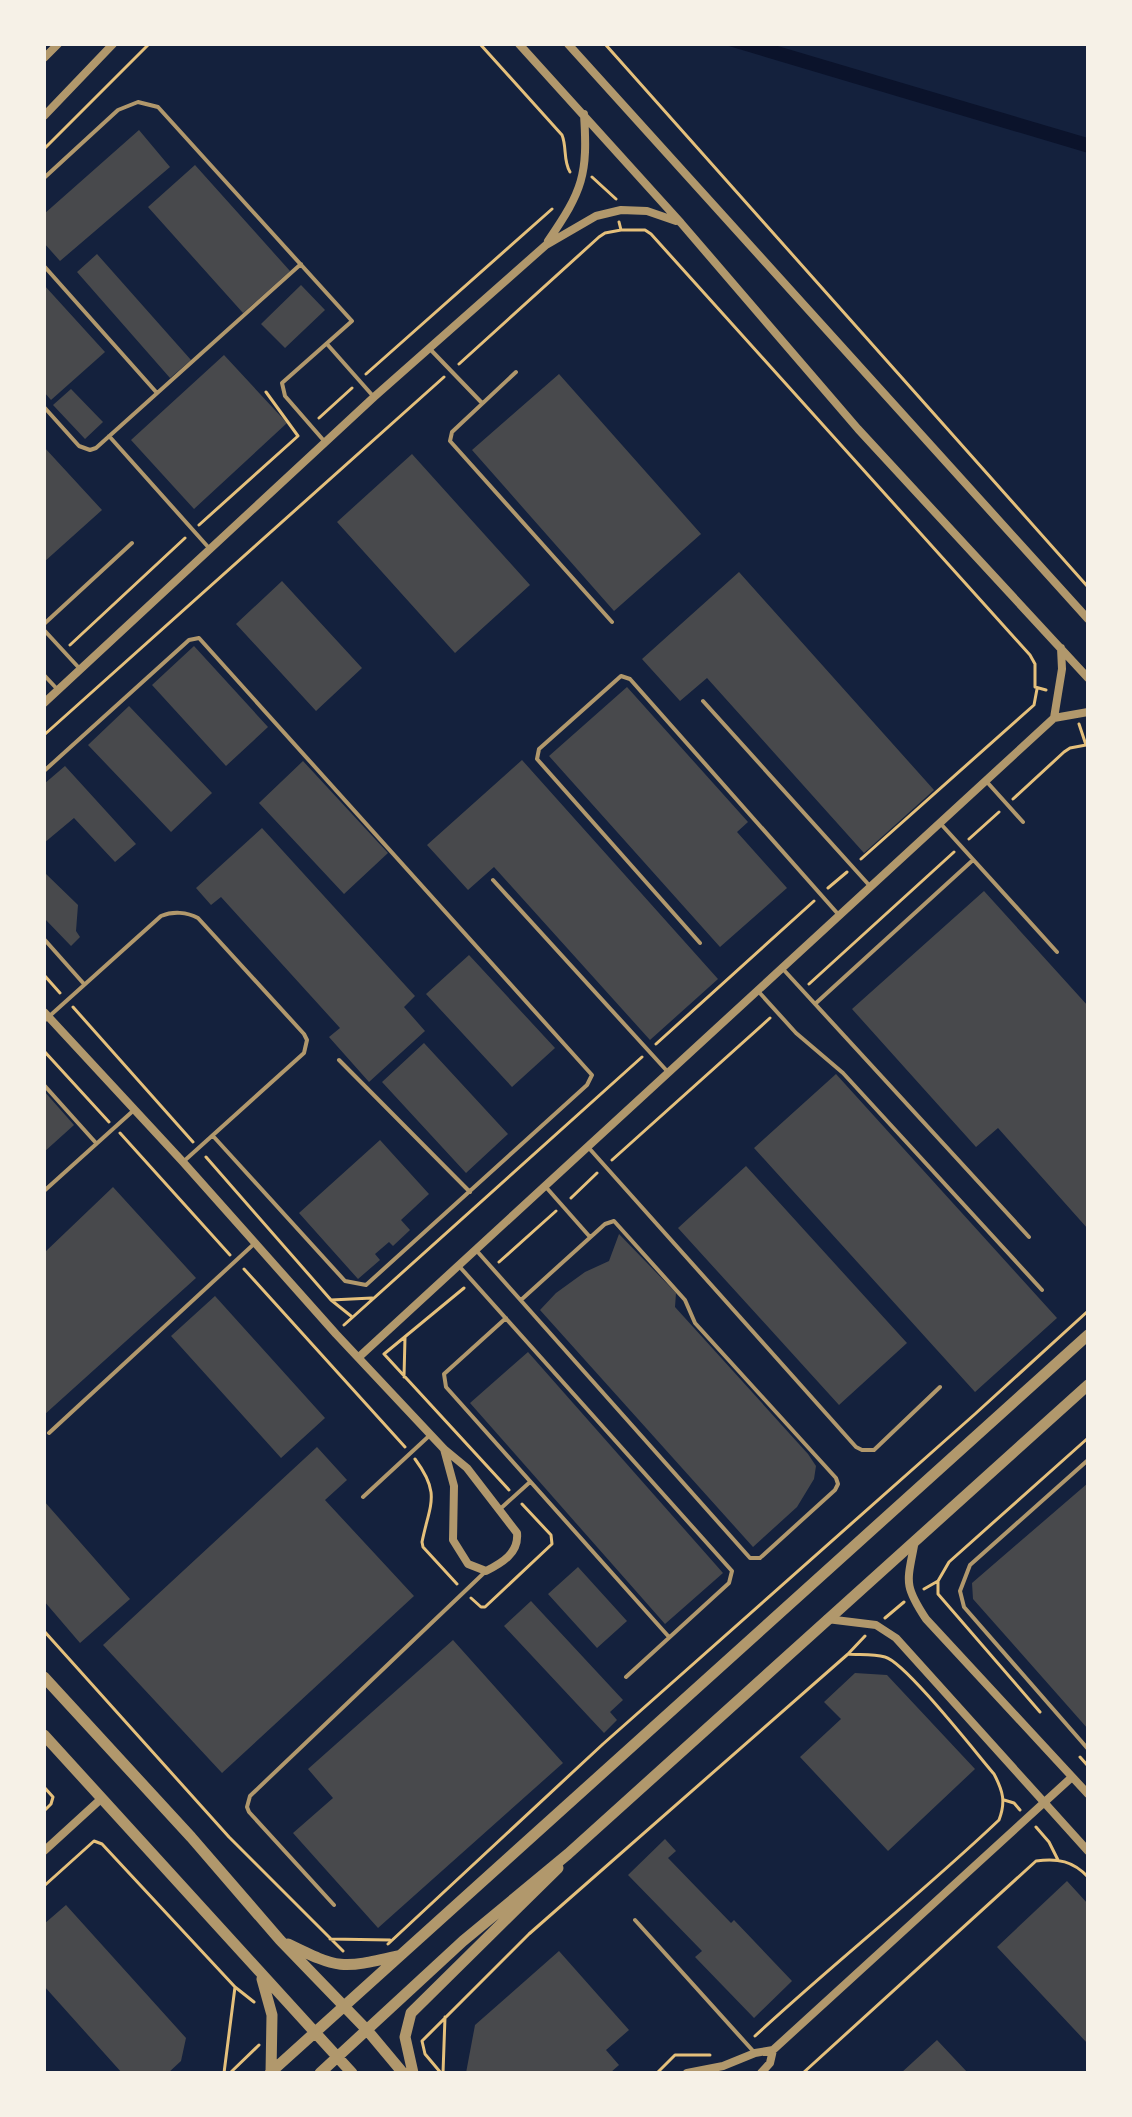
<svg xmlns="http://www.w3.org/2000/svg" width="1132" height="2117" font-family="'Work Sans',sans-serif">
<style>
.water{fill:#0b132b}
.building{fill:#48494c}
.lines{fill:none;stroke-linecap:round;stroke-linejoin:round}
.path{stroke:#e5c07b;stroke-width:3}
.service{stroke:#b1986c;stroke-width:4}
.minor{stroke:#b1986c;stroke-width:8}
.tertiary{stroke:#b1986c;stroke-width:11}
</style>
<rect width="100%" height="100%" fill="#14213d"/>
<!-- water -->
<path class="water" d="M722 44H771L1088 138V153Z"/>
<!-- building -->
<path class="building" d="M139 130 170 167 60 261 44 243V214Z
M195 165 290 271 243 313 148 207Z
M97 254 191 360 170 378 77 272Z
M44 285 105 352 51 400 44 392Z
M301 285 325 310 285 348 261 324Z
M224 355 287 423 194 509 131 440Z
M559 374 701 534 614 611 472 450Z
M71 389 103 422 85 439 53 405Z
M44 447 102 510 44 562Z
M412 454 530 585 455 653 337 522Z
M739 572 934 790 864 853 707 678 680 701 642 659Z
M282 581 362 668 316 711 236 624Z
M194 646 268 727 226 766 152 685Z
M627 687 748 822 737 832 787 888 720 947 549 756Z
M129 706 212 793 171 832 88 745Z
M522 760 718 979 650 1040 494 867 468 890 427 845Z
M303 761 388 853 344 894 259 803Z
M65 766 136 844 115 862 74 818 44 843V784Z
M262 828 415 996 404 1007 425 1031 369 1082 329 1037 340 1028 221 897 211 905 196 888Z
M44 872 78 905 76 931 80 937 71 946 44 918Z
M984 891 1088 1006V1229L998 1128 976 1147 852 1009Z
M469 955 555 1048 512 1087 426 994Z
M424 1043 508 1134 466 1173 382 1082Z
M836 1074 1057 1318 975 1392 754 1148Z
M44 1091 74 1125 44 1152Z
M380 1140 429 1194 401 1220 410 1230 393 1246 389 1242 375 1254 380 1260 358 1279 299 1213Z
M746 1166 907 1343 839 1405 678 1228Z
M113 1187 196 1278 44 1415V1253Z
M619 1234 676 1293 675 1307 808 1454 816 1466 814 1479 797 1507 753 1547 540 1310 556 1293 585 1272 609 1261Z
M215 1296 325 1418 281 1458 171 1336Z
M528 1352 723 1573 665 1624 470 1403Z
M317 1447 347 1480 325 1500 414 1596 222 1773 103 1645Z
M1088 1483V1729L973 1599 972 1583Z
M44 1501 130 1599 80 1643 44 1601Z
M578 1567 627 1621 597 1648 548 1594Z
M531 1601 623 1700 610 1712 617 1720 604 1733 504 1626Z
M453 1640 563 1763 378 1928 293 1833 333 1798 308 1769Z
M855 1673 887 1675 975 1769 888 1851 800 1757 841 1719 824 1702Z
M665 1839 676 1851 668 1858 731 1923 734 1920 792 1981 754 2018 695 1957 702 1951 628 1875Z
M1067 1881 1088 1904V2044L997 1947Z
M66 1905 186 2038 181 2061 168 2073H122L44 1986V1924Z
M559 1951 629 2030 606 2050 619 2065 610 2073H466L475 2025Z
M937 2040 968 2073H901Z"/>
<g class="lines">
<!-- path -->
<path class="path" d="M480 44 562 135C567 147 563 161 570 172
M605 44 1088 587
M44 149 149 44
M592 177 616 199
M619 222 621 230H645L651 234 1030 655 1035 664V687L1046 690
M459 364 599 237 605 233 621 230
M366 374 552 209
M319 418 352 388
M199 525 298 436 266 392
M70 645 185 538
M1079 724 1086 745 1088 744
M44 735 444 377
M1013 799 1064 752 1070 748 1086 745
M969 839 999 812
M861 859 1034 705 1037 689
M828 888 847 872
M44 975 60 993
M809 984 954 852
M73 1007 193 1142
M656 1044 814 901
M44 1051 109 1122
M120 1133 230 1255
M206 1157 331 1300 351 1316
M612 1160 770 1018
M571 1198 597 1173
M499 1262 556 1211
M244 1269 405 1447
M464 1288 384 1354 509 1490
M331 1300 372 1298
M344 1325 642 1057
M404 1377 405 1337
M415 1459C441 1494 430 1503 422 1542L423 1547 457 1584
M924 1589 938 1581
M471 1598 481 1607H485L552 1544 551 1535 522 1504
M885 1618 904 1602
M44 1631 229 1837 343 1951
M848 1654 865 1636
M1040 1712 938 1594V1581L949 1562 1088 1438
M1080 1757 1088 1766
M44 1787 53 1797 51 1804 44 1811
M1004 1800 1014 1803 1020 1810
M1036 1827 1049 1842 1058 1860
M44 1886 94 1841 102 1844 235 1987 254 2002
M330 1939 390 1940
M388 1944 603 1744 975 1414 1088 1311
M224 2073 235 1987
M230 2073 259 2045
M441 2073 425 2054 422 2041 529 1934 848 1654C859 1655 873 1654 885 1657 905 1662 976 1753 994 1774 1003 1791 1006 1802 999 1820 920 1895 835 1962 755 2036
M443 2073 445 2017
M657 2073 675 2055H710
M803 2073 1036 1861C1058 1858 1073 1861 1088 1877"/>
<!-- service -->
<path class="service" d="M44 178 118 110 138 102 158 107 352 321 282 383 285 396 325 442
M44 266 157 393
M327 344 373 396
M429 348 482 403
M516 372 452 432 450 441 612 622
M44 407 79 446 90 450 96 448 301 264
M109 436 209 548
M44 624 132 543
M44 630 80 669
M44 675 58 690
M703 701 869 885
M44 771 189 640 199 638 592 1075 587 1085 366 1285 345 1281 213 1136
M987 782 1023 822
M940 823 1057 952
M493 880 667 1071
M44 939 84 984
M700 943 537 759 539 749 621 676 630 679 838 914
M782 968 1029 1237
M758 991 796 1033 843 1073 1042 1290
M815 1004 973 860
M44 1021 161 916C173 911 187 912 198 918L304 1034 307 1040 304 1053 183 1162
M339 1060 470 1192
M44 1085 96 1143
M588 1147 856 1447 862 1450H874L940 1387
M545 1186 590 1237
M44 1191 134 1110
M476 1250 750 1558H760L835 1490 838 1484 836 1478 695 1323 685 1300 614 1221 605 1224 521 1300
M459 1266 732 1571 729 1583 626 1677
M506 1318 444 1374 446 1387 669 1637
M49 1433 255 1243
M1088 1460 970 1565 960 1591 964 1607 1088 1749
M363 1497 429 1436
M499 1510 530 1482
M334 1905 249 1812 247 1807 250 1796 486 1571
M635 1920 754 2052"/>
<!-- minor -->
<path class="minor" d="M519 44 681 223 858 429 1088 678
M568 44 1088 619
M44 58 58 44
M44 116 113 44
M548 241C583 190 588 175 584 114
M44 703 374 397 546 245 596 216 621 210 647 211 676 221
M1054 718 1062 669 1061 648
M44 1012 183 1162 336 1334 444 1449 467 1468 517 1533C519 1553 502 1563 486 1571L468 1564 453 1540 454 1486 444 1449
M359 1357 1054 718 1088 712
M915 1540C908 1581 902 1583 926 1619L1088 1794
M827 1619 876 1625 896 1638 1088 1851
M44 1851 102 1798
M687 2073 723 2066 755 2053 773 2050 1072 1777
M761 2073 770 2063 773 2050"/>
<!-- tertiary -->
<path class="tertiary" d="M44 1677 191 1837 280 1940 367 2030 403 2073
M44 1735 352 2073
M288 1944C339 1969 341 1969 397 1956
M262 1979 272 2015 271 2073
M270 2073 1088 1335
M320 2073 463 1941 568 1854 1088 1385
M413 2073 405 2037 411 2013 558 1868"/>
</g>
<!-- border -->
<rect width="1132" height="2117" fill="none" stroke="#f6f1e7" stroke-width="92"/>
</svg>
